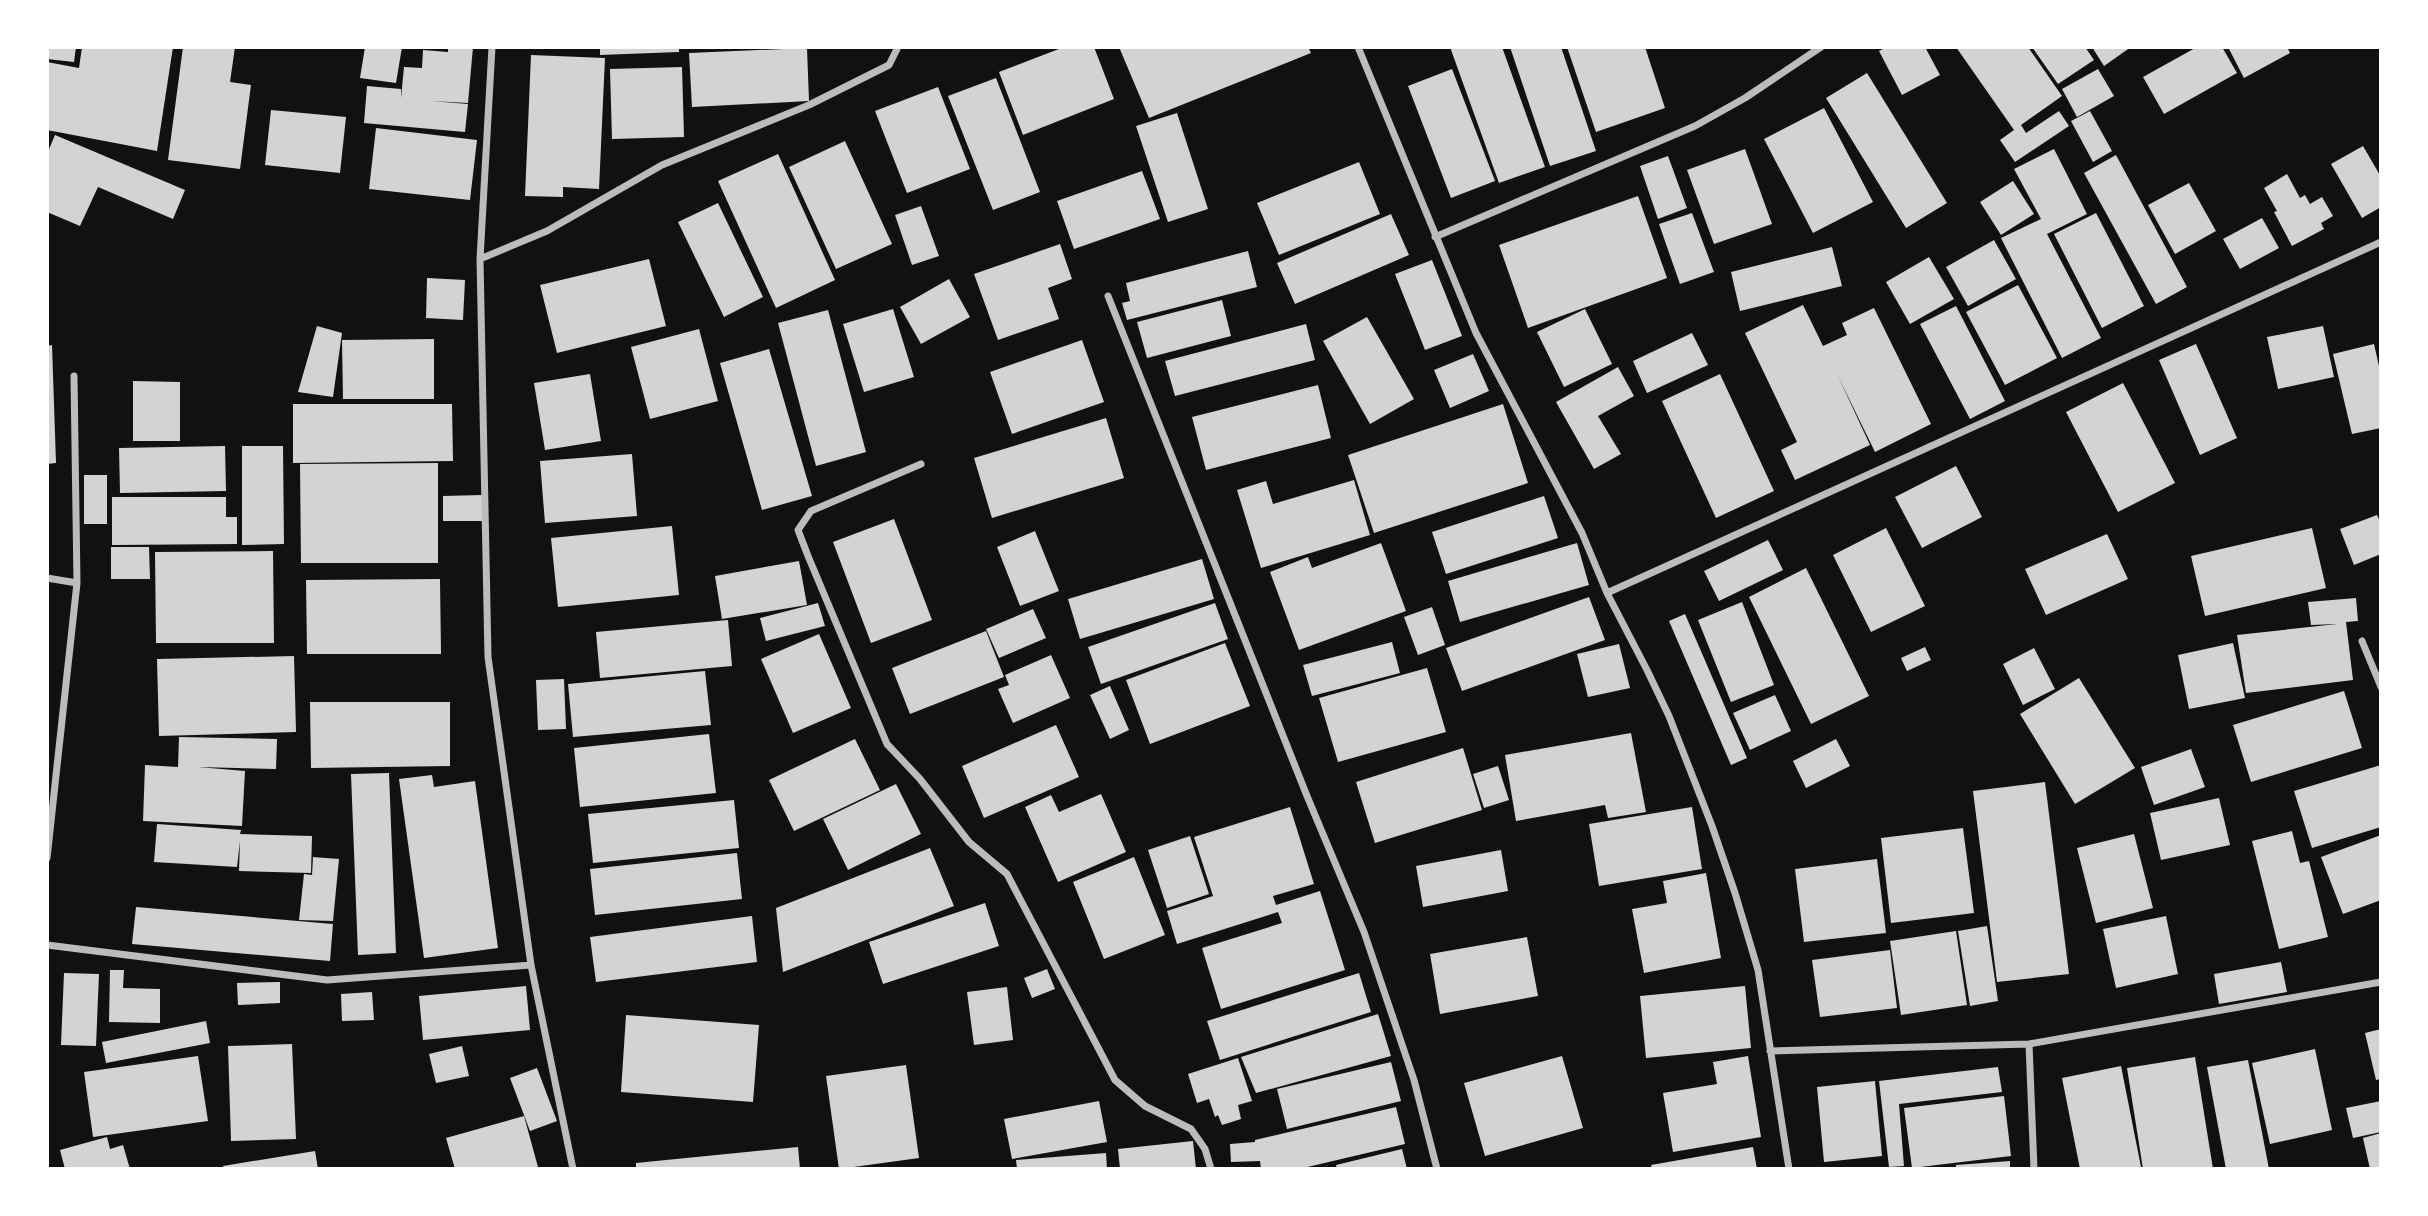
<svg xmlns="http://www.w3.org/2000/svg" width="2428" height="1216" font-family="Manrope,sans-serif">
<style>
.building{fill:#d3d3d3}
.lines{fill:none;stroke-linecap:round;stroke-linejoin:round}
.minor{stroke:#bcbcbc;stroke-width:7}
</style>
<rect width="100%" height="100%" fill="#111"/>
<!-- building -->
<path class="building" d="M47 47H76L74 62 47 59Z
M82 47H173L157 151 47 130V62L79 68Z
M183 47H235L230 82 251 85 240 169 168 160Z
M365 47H402L396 83 360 78Z
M448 47H473L468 103 431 101 468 104 465 132 364 123 367 86 401 89V98L404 67 422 68 423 50 448 52Z
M600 47H679V52L600 55Z
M1064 47H1094L1114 99 1023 135 999 72Z
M1119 47H1308L1311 53 1149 118Z
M1450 47H1502L1545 167 1499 183Z
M1510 47H1561L1596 151 1550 166Z
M1567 47H1645L1665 108 1596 132Z
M1887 47H1925L1940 75 1902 95 1879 51Z
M1956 47H2028L2062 96 2021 125 2026 133 2059 111 2069 126 2015 162 2000 140 2014 130Z
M2032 47H2085L2094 60 2058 84Z
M2092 47H2131L2104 66Z
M2197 47H2222L2237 73 2164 114 2143 77Z
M2228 47H2287L2290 53 2244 78Z
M807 48 809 101 692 107 689 53Z
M531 55 605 58 599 189 563 187V197L525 196Z
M682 67 684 137 612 139 610 69Z
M1452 69 1495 181 1451 198 1408 86Z
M2098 69 2114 96 2077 117 2062 89Z
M1867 73 1947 203 1906 228 1826 98Z
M996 78 1040 192 993 210 948 96Z
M938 87 970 169 907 193 875 111Z
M1824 108 1873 202 1813 233 1764 139Z
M271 110 346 117 340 173 265 165Z
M2090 111 2112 151 2093 162 2071 121Z
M1177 113 1208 209 1168 222 1136 126Z
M376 128 477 140 470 200 369 189Z
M55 135 185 190 173 219 98 187 80 226 47 212V154Z
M845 141 892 244 836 269 789 167Z
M2363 146 2381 177V207L2362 218 2331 164Z
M1745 149 1772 224 1714 244 1687 170Z
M2054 149 2087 214 2047 234 2101 338 2062 358 2001 238 2041 219 2014 169Z
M778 154 835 280 776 308 718 181Z
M2116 155 2187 287 2156 304 2084 173Z
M1668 156 1687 208 1658 219 1640 166Z
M1359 162 1380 214 1279 255 1257 203Z
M1142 171 1160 219 1074 249 1057 201Z
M2287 174 2300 198 2305 195 2310 204 2322 197 2333 216 2321 223 2324 229 2292 246 2274 212 2277 211 2264 188Z
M2013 181 2034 214 2001 235 1980 202Z
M2189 183 2216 231 2175 254 2148 205Z
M1638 196 1667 278 1528 328 1499 245Z
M718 203 763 297 724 317 678 222Z
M921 206 939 256 912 265 895 215Z
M1692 213 1714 272 1680 284 1659 224Z
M2096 213 2144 306 2102 328 2054 234Z
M1391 214 1409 255 1295 304 1277 263Z
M2262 218 2279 248 2240 269 2223 239Z
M1994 240 2016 279 1968 306 1946 267Z
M1060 244 1072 279 1048 288 1059 319 998 340 974 274Z
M1832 247 1842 286 1740 311 1731 272Z
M1248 251 1257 287 1127 320 1122 303 1130 301 1126 283Z
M1929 257 1954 299 1910 324 1886 282Z
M649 259 666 326 557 353 540 285Z
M1432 260 1462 336 1425 350 1395 274Z
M427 278 465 280 463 320 426 318Z
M949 279 970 317 921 344 900 307Z
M2018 285 2057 358 2005 385 1966 312Z
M1222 300 1231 336 1147 358 1137 322Z
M1803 305 1823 346 1847 335 1842 323 1874 308 1931 424 1875 452 1837 374 1870 445 1795 480 1781 450 1797 442 1745 333Z
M1956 306 2005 401 1970 419 1920 324Z
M893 309 914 377 864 392 843 324Z
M1585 309 1612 364 1564 387 1537 332Z
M828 310 866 452 816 466 778 323Z
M1367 317 1414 399 1370 424 1323 341Z
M1306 324 1315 360 1175 396 1165 361Z
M317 326 342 333 333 397 298 392Z
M2323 326 2334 377 2278 389 2267 337Z
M699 329 718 401 650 419 631 347Z
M1692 333 1708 365 1647 393 1633 361Z
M434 339V399H343L342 340Z
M1082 340 1104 402 1012 434 990 372Z
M2196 344 2237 438 2200 455 2159 360Z
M2374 344 2381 375V428L2352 434 2333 354Z
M52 345 56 463 47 464V346Z
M769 349 812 496 762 510 720 363Z
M1473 354 1489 391 1450 408 1434 370Z
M1618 367 1634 396 1598 416 1621 454 1594 469 1556 402Z
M590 374 601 441 545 450 534 383Z
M1720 374 1774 491 1716 518 1662 401Z
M133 381 180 382V441H133Z
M2123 383 2175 483 2118 512 2066 412Z
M1318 385 1331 438 1206 470 1192 417Z
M293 404H452L453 461 293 463Z
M1503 404 1528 483 1374 533 1348 455Z
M1106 418 1124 478 992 518 974 458Z
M225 446 226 491 120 493 119 448Z
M242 446H283L284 544 242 545Z
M632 454 637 516 545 523 540 461Z
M438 463V563H301L300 464Z
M1956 466 1982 517 1922 548 1895 497Z
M84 475H107V524H84Z
M1354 480 1370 535 1261 568 1237 490 1266 481 1273 504Z
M482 495 483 521H443V496Z
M1544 496 1558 538 1446 574 1432 532Z
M112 497H226V517H237V544L112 545Z
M2377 515 2381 524V554L2354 565 2340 529Z
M894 519 932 620 871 643 833 542Z
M672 526 679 595 558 607 551 538Z
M1886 528 1925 606 1871 632 1833 555Z
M2312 528 2326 588 2205 616 2191 556Z
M1035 531 1059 591 1020 606 997 547Z
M2107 534 2128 579 2046 615 2025 569Z
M1768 540 1783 570 1719 601 1704 571Z
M1381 543 1406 611 1299 650 1270 572 1308 557 1312 568Z
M1577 543 1589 585 1460 622 1448 581Z
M111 547H149L150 579H111Z
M273 551 274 643H156L155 552Z
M1202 559 1214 599 1080 639 1068 599Z
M799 561 807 605 722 619 715 576Z
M1806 568 1869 696 1811 724 1749 597Z
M440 579 441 654H307L306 580Z
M1589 597 1605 640 1462 691 1446 648Z
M2356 598 2358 621 2346 622 2353 680 2246 693 2237 635 2337 624 2311 625 2308 602Z
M1742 602 1774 685 1731 702 1698 620Z
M818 603 825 626 766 641 760 618Z
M1215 603 1228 639 1101 684 1088 647Z
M1432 607 1445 645 1418 655 1404 617Z
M1033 609 1046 638 999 658 986 629Z
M1685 614 1747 758 1731 765 1669 621Z
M728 620 732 666 600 678 596 632Z
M986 631 1004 677 910 714 892 668Z
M819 634 851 708 793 733 761 659Z
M1392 642 1400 673 1312 696 1303 665Z
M1225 643 1250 706 1150 744 1126 680Z
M2233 643 2245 698 2189 709 2178 655Z
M1619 644 1630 688 1588 697 1577 654Z
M1925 647 1931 660 1907 671 1901 658Z
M2034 648 2055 689 2023 705 2003 664Z
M1051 655 1070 698 1013 723 998 689 1009 685 1005 675Z
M294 656 296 732 159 736 157 659Z
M1427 668 1446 732 1338 762 1319 698Z
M705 671 711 725 573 737 568 684Z
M2079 678 2135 768 2075 804 2020 714Z
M564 679 566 729 538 730 536 680Z
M1110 686 1129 730 1110 739 1090 695Z
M2344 691 2362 748 2251 782 2233 725Z
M1775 695 1791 731 1750 750 1733 713Z
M310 702H450V766L311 768Z
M1056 725 1079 777 984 818 962 766Z
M1631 733 1646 812 1608 818 1605 805 1516 821 1505 755Z
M709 734 716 793 580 807 574 748Z
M179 737 277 739 276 769 198 767 245 771 242 826 143 821 145 765 178 767Z
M855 739 880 790 794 831 769 780Z
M1836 739 1850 766 1806 788 1793 761Z
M1463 748 1482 810 1375 843 1356 782Z
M2191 749 2205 787 2154 805 2141 767Z
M2381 765V827L2312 848 2294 791Z
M1498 766 1509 800 1484 808 1473 774Z
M389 773 396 953 358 955 351 774Z
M432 775 434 787 475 781 498 948 424 958 399 779Z
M2045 782 2069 974 1997 982 1973 791Z
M896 784 921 834 848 870 823 819Z
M1101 794 1126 852 1058 882 1025 807 1051 795 1059 812Z
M2219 798 2230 845 2161 860 2150 813Z
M734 800 739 848 593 863 588 814Z
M1290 807 1314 884 1273 896 1276 905 1320 891 1345 970 1221 1009 1202 948 1282 923 1278 912 1177 944 1167 911 1213 896 1194 837Z
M1692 807 1702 869 1599 886 1589 824Z
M157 824 241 830 240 834 312 836 311 873 239 871 240 841 237 867 154 862Z
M1963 828 1974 913 1891 923 1881 838Z
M2292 831 2300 863 2309 861 2328 937 2279 949 2252 841Z
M2134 834 2153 908 2096 923 2077 848Z
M2381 835V900L2343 914 2321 857Z
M1190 836 1209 894 1167 908 1148 850Z
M930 848 954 906 783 972 776 908Z
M1501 850 1508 891 1423 907 1416 866Z
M737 853 742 899 595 915 590 869Z
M313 857 339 859 333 921 299 920 304 874 312 875Z
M1134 857 1165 935 1104 959 1073 882Z
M1877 859 1886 933 1804 942 1795 869Z
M1706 873 1721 958 1644 973 1632 909 1667 903 1663 881Z
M985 903 999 946 883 984 869 942Z
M136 907 333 924 330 961 132 944Z
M752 916 757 962 596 982 590 937Z
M2166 916 2178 974 2116 988 2103 929Z
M1987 926 1998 1001 1970 1006 1958 931Z
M1956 931 1967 1005 1901 1015 1890 941Z
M1527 937 1538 996 1440 1014 1430 954Z
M1890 950 1897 1008 1820 1017 1812 960Z
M2281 962 2287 992 2219 1004 2214 974Z
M1047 969 1055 989 1032 998 1024 978Z
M110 970H124L123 988 160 989V1023L109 1022Z
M64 973 99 974 96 1046 61 1045Z
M1359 973 1371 1012 1220 1060 1207 1021Z
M280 982V1003L238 1005 237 983Z
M526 986 530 1030 423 1040 419 996Z
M1745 986 1751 1048 1646 1058 1640 996Z
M1007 987 1013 1040 974 1045 967 992Z
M372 992 374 1020 342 1021 341 994Z
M1378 1014 1391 1056 1256 1093 1241 1057Z
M626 1015 759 1025 753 1102 621 1092Z
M206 1021 210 1043 106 1063 102 1042Z
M2381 1029V1079L2376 1080 2365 1033Z
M292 1044 296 1139 231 1141 228 1046Z
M462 1046 469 1076 436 1083 429 1054Z
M2315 1049 2332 1130 2270 1144 2252 1063Z
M198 1056 208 1121 93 1137 84 1072Z
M1562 1056 1583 1128 1485 1156 1464 1083Z
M1748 1056 1761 1137 1673 1152 1663 1093 1717 1084 1713 1062Z
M2195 1057 2213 1169H2143L2127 1068Z
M1238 1058 1252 1101 1238 1105 1241 1119 1222 1125 1218 1115 1215 1117 1209 1099 1197 1103 1188 1074Z
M2248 1060 2269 1169H2226L2207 1067Z
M1391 1062 1401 1101 1287 1129 1277 1089Z
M906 1065 919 1158 839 1169 826 1076Z
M2121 1066 2141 1167 2080 1169 2062 1078Z
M1998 1067 2002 1092 1899 1104 1904 1166 1889 1167 1879 1081Z
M537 1068 557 1121 530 1131 510 1078Z
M1875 1081 1882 1156 1824 1162 1817 1087Z
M2004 1096 2011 1156 1912 1168 1904 1108Z
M1099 1101 1107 1142 1012 1159 1004 1119Z
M2381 1101V1132L2353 1138 2346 1108Z
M1396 1107 1405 1144 1299 1169H1261L1260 1161 1231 1162 1230 1144 1255 1142V1140Z
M524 1116 538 1167 531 1169H455L446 1138Z
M2381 1133V1169H2370L2363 1138Z
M107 1137 110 1149 123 1145 130 1169H65L60 1150Z
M1193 1141 1196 1169H1120L1118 1149Z
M798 1147 800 1169H636V1163Z
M1753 1147 1757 1169H1652L1651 1165Z
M1402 1149 1407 1169H1337L1336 1165Z
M315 1151 318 1169H224L223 1166Z
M1106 1153 1107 1169H1017L1016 1160Z
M2010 1161V1169H1956V1165Z"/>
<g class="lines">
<!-- minor -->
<path class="minor" d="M492 47 480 259 488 657 531 965 573 1169
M1358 47 1476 333 1582 533 1607 593 1647 670 1669 716 1712 826 1735 893 1758 970 1789 1169
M1435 237 1695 126 1745 98 1821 47
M480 259 547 231 662 165 809 105 889 65 898 47
M1108 296 1307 796 1364 932 1414 1080 1437 1169
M921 464 811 511 798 530 808 556 887 744 920 779 969 842 1007 874 1115 1080 1145 1106 1191 1129 1205 1149 1211 1169
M47 578 77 583
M1607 593 2381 242
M2362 641 2381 687
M47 858 77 583 74 376
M47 945 327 980 531 965
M2029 1044 2034 1169
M1770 1051 2029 1044 2381 982"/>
</g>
<!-- border -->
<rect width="2428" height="1216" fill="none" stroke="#ffffff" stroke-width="98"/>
</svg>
